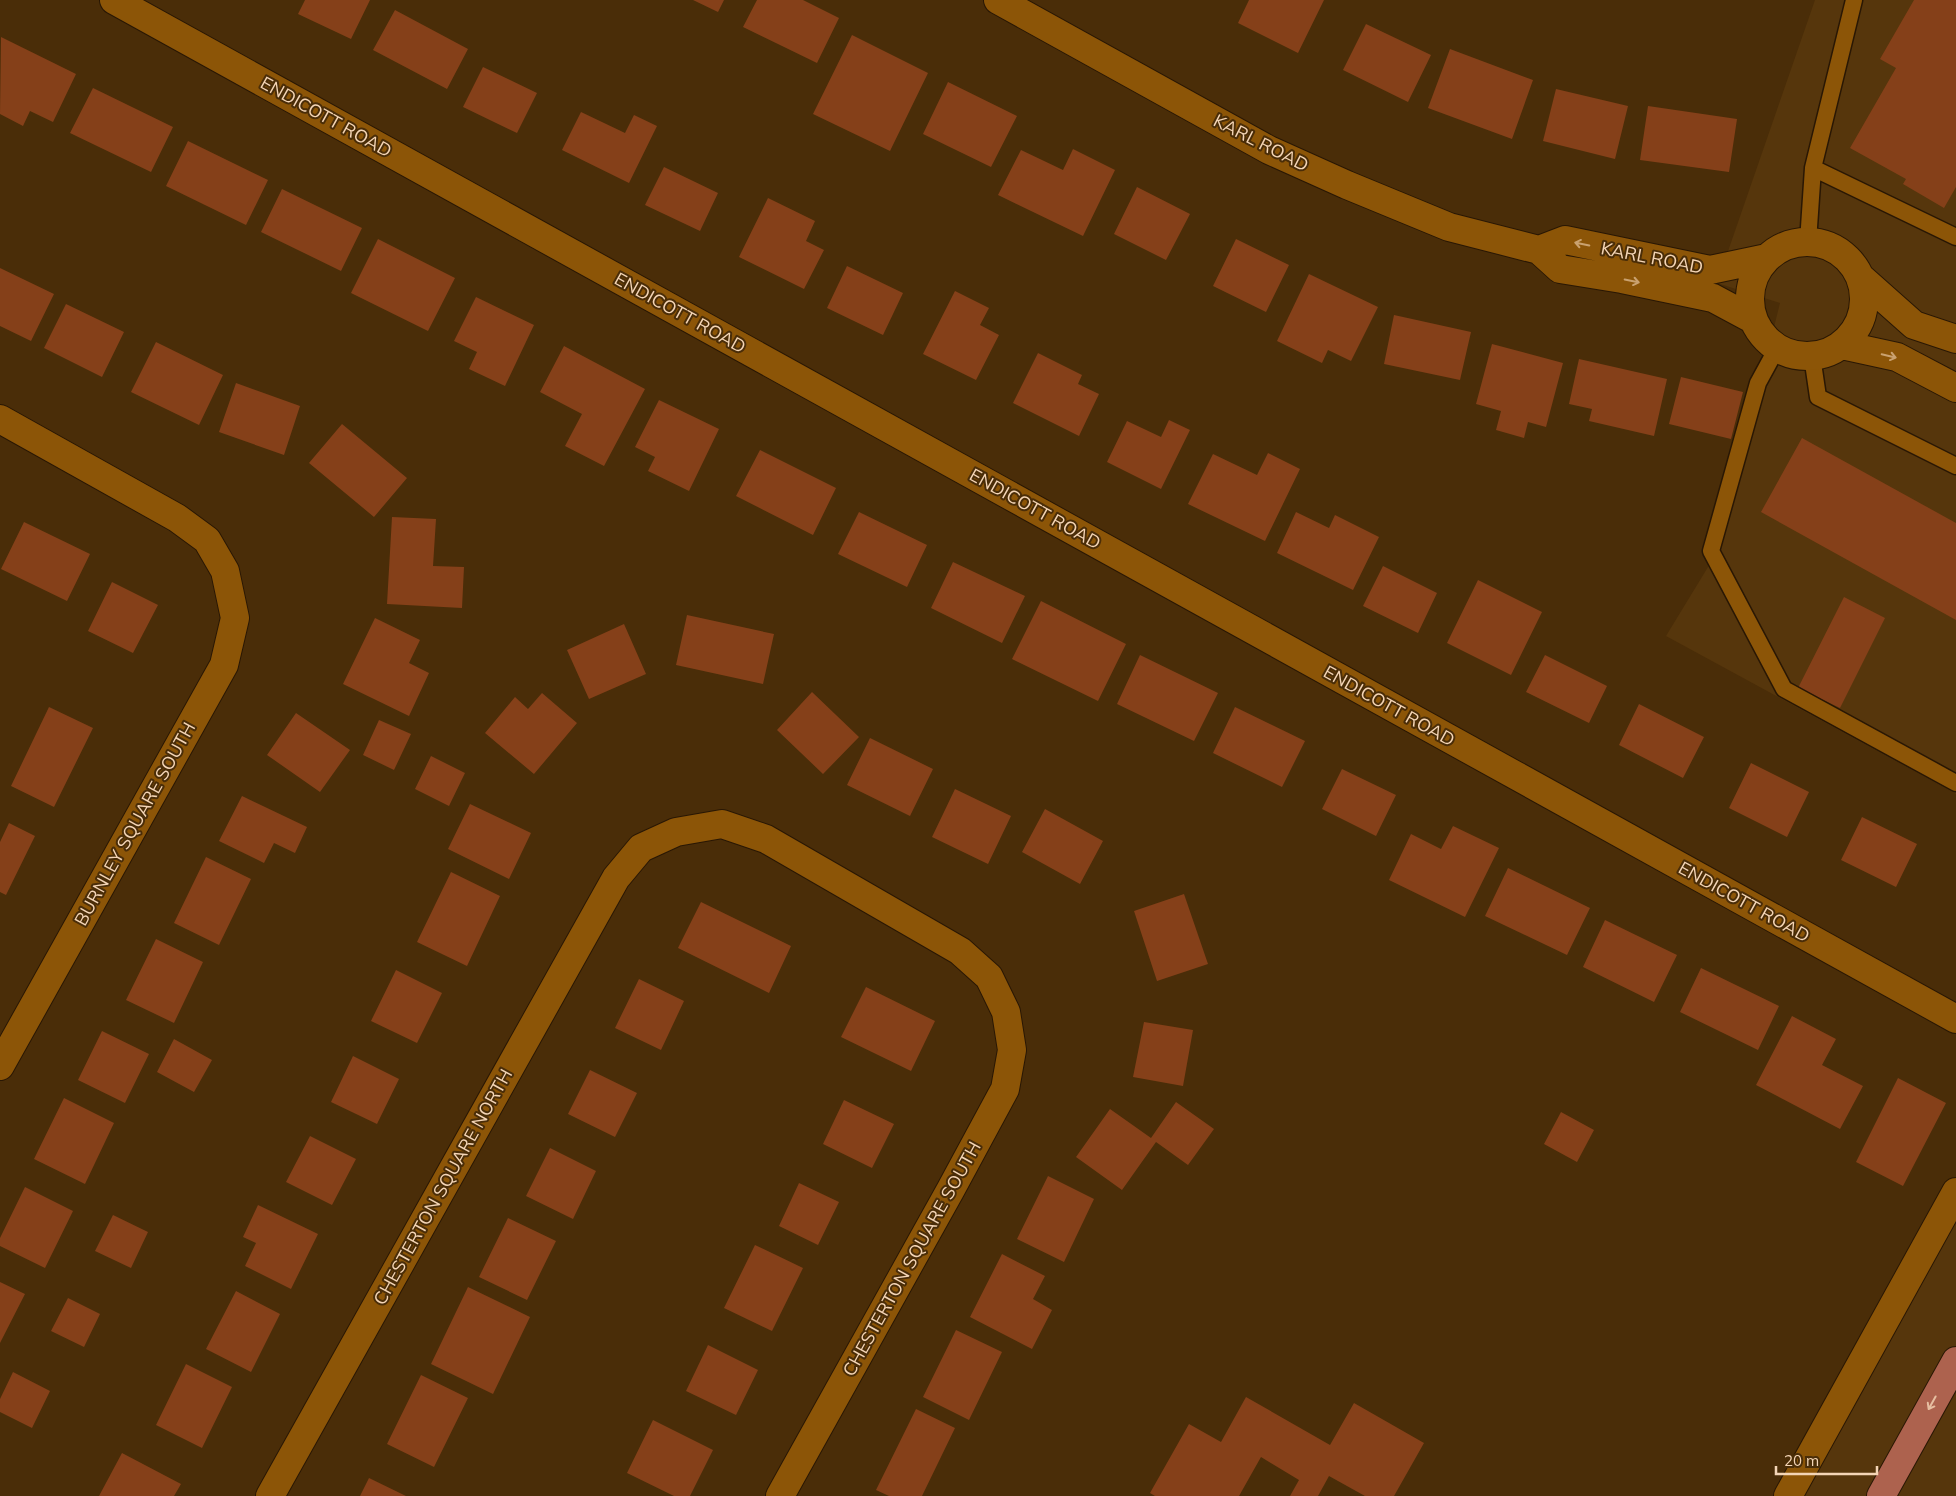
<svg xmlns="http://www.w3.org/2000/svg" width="1956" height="1496" font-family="Mulish,sans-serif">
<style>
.built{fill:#56360c}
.building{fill:#854019}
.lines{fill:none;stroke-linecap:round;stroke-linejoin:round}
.service-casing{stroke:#291704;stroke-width:19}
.minor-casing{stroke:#291704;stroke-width:30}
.tertiary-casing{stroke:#291704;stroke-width:30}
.primary-casing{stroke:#291704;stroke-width:30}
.service{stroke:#8c5507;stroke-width:16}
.minor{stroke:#8c5507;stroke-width:28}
.tertiary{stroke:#8c5507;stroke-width:28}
.primary{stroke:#ad624e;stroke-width:28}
.oneway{stroke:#caa270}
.oneway2{stroke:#e6bea1}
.labels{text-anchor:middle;stroke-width:4;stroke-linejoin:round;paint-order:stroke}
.street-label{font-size:18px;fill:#f4d5b6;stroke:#4a2d08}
</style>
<rect width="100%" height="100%" fill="#4a2d08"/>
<!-- built -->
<path class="built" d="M1815 0H1956V794L1666 636 1719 549 1780 303 1717 283Z
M1956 1198V1496H1790Z"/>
<!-- building -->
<path class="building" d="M305 0H370L351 39 298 14Z
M693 0H724L718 12Z
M757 0H803L839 18 817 63 743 27Z
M1249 0H1324L1298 53 1238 23Z
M1914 0H1956V187L1944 208 1903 184 1906 179 1850 148 1896 68 1880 59Z
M395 10 468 49 447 89 373 50Z
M1366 24 1431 55 1408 102 1343 70Z
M852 35 928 73 890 151 813 114Z
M1 37 76 74 53 122 30 111 23 126 0 114Z
M1450 49 1533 80 1512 139 1428 108Z
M483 67 537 93 517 133 463 107Z
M948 82 1017 116 991 167 923 134Z
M93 88 173 127 151 172 70 133Z
M1556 89 1628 106 1615 159 1543 141Z
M1648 106 1737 119 1729 172 1640 160Z
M581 112 625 133 634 115 657 126 629 183 562 150Z
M188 141 268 180 246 225 166 186Z
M1073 149 1115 170 1083 236 998 195 1021 150 1063 170Z
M664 167 718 193 700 231 645 205Z
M1137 187 1190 214 1166 260 1114 234Z
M282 189 362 228 341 271 261 232Z
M768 198 815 221 806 241 824 250 804 289 739 257Z
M378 239 455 278 428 331 351 293Z
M1236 239 1289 265 1266 312 1213 286Z
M847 266 903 293 883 335 827 308Z
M0 268 54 294 31 341 0 326Z
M1309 274 1378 307 1351 361 1328 350 1322 363 1277 341Z
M955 291 989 308 980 325 999 335 976 380 923 354Z
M476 297 534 325 505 386 469 369 477 352 454 341Z
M66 304 124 332 102 377 44 348Z
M1394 315 1471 332 1460 380 1384 364Z
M156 342 223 375 199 425 131 392Z
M1492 344 1563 363 1546 427 1528 422 1524 438 1496 430 1501 411 1476 404Z
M564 346 645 389 604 466 565 446 582 414 540 392Z
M1038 353 1082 375 1078 384 1099 394 1079 436 1013 403Z
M1579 359 1667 379 1654 436 1589 421 1592 409 1569 404Z
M1681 377 1743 392 1731 439 1669 424Z
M236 383 300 406 284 455 219 432Z
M659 400 719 429 689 491 648 471 655 457 635 447Z
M1169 420 1190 430 1161 489 1107 462 1127 421 1161 437Z
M342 424 407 478 374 517 309 463Z
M1802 438 1956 523V620L1761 512Z
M760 450 836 488 813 535 736 496Z
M1268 453 1300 469 1265 541 1188 504 1213 454 1257 475Z
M859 512 927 545 907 587 838 554Z
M1296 512 1329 528 1335 515 1379 537 1353 590 1277 553Z
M392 517 436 519 433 566 464 567 462 608 387 604Z
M24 522 90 554 67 601 1 569Z
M953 562 1025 596 1002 643 931 608Z
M1383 566 1437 593 1418 633 1363 606Z
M1478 580 1542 612 1511 675 1447 643Z
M112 582 158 605 133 653 88 631Z
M1844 597 1885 618 1840 708 1798 688Z
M1041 601 1126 644 1098 701 1012 659Z
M687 615 774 634 763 684 676 665Z
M375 618 420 640 409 663 429 673 409 716 343 684Z
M624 624 646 674 589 699 567 650Z
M1140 655 1218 693 1194 741 1117 704Z
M1545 655 1607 686 1589 723 1526 692Z
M812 692 859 737 823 774 777 730Z
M542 693 577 723 534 774 485 733 515 697 528 709Z
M1639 704 1704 737 1683 778 1619 745Z
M49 707 93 728 54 807 11 786Z
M1235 707 1305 741 1282 787 1213 753Z
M296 713 350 750 320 792 267 755Z
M379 720 411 734 394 770 363 755Z
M870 738 933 769 910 816 847 785Z
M431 756 465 773 449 806 415 789Z
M1751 763 1809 792 1787 837 1729 808Z
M1342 769 1396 795 1376 836 1322 809Z
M955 789 1011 816 988 864 932 837Z
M242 796 307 827 295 853 274 843 264 863 219 841Z
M470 804 531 833 509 879 448 849Z
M1045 809 1103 841 1080 884 1022 852Z
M1862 817 1917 844 1896 887 1841 860Z
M9 823 35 836 6 895 0 892V842Z
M1453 826 1499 848 1465 917 1389 880 1411 834 1441 849Z
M206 857 251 879 219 945 174 923Z
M1508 868 1590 908 1567 955 1485 916Z
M451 872 500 896 467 966 417 942Z
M1184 894 1208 964 1157 981 1134 911Z
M701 902 791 946 769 993 678 948Z
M1605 920 1677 955 1654 1002 1583 967Z
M156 939 203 962 174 1023 126 1000Z
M1701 968 1779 1006 1758 1050 1680 1012Z
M396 970 442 993 417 1043 371 1021Z
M639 979 684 1001 661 1050 615 1028Z
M866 987 935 1021 911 1071 841 1037Z
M1792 1016 1836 1039 1822 1065 1863 1086 1840 1129 1756 1085Z
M1144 1022 1193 1030 1183 1086 1133 1077Z
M102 1031 149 1054 125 1103 78 1080Z
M174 1039 212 1060 194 1092 157 1072Z
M353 1056 399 1079 377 1124 331 1102Z
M590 1070 637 1093 615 1137 568 1114Z
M1898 1078 1946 1103 1903 1186 1856 1162Z
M64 1098 114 1123 85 1184 34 1159Z
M844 1100 894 1124 872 1168 823 1144Z
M1176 1102 1214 1129 1188 1165 1156 1142 1122 1190 1076 1157 1110 1109 1151 1138Z
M1561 1112 1594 1130 1577 1162 1544 1144Z
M310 1136 356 1159 332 1205 286 1182Z
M550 1148 596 1171 573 1219 526 1196Z
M1048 1176 1094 1199 1064 1262 1017 1239Z
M799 1183 839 1202 818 1245 779 1226Z
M25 1187 73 1211 45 1268 0 1246V1238Z
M258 1205 318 1234 291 1289 245 1266 256 1243 243 1237Z
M113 1215 148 1232 131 1268 95 1251Z
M508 1218 556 1241 527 1300 479 1277Z
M755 1245 803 1268 772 1331 724 1308Z
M1002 1254 1045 1276 1033 1299 1052 1310 1032 1349 970 1317Z
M0 1282 25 1294 0 1343Z
M468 1287 530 1317 493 1394 431 1364Z
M236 1291 280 1314 251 1372 206 1349Z
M68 1298 100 1314 84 1347 51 1331Z
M956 1330 1002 1352 969 1420 923 1397Z
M708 1345 758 1370 736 1415 686 1391Z
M186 1364 232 1387 202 1448 156 1425Z
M13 1372 50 1391 32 1428 0 1412V1399Z
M421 1375 468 1398 434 1467 387 1444Z
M1246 1397 1330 1445 1354 1403 1424 1443 1394 1496H1365L1329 1476 1318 1496H1290L1299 1480 1261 1457 1239 1496H1155L1150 1493 1189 1424 1221 1442Z
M916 1409 955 1428 922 1496H889L876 1490Z
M653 1420 713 1450 690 1496H674L627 1473Z
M122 1453 181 1484 174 1496H99Z
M369 1478 406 1496H360Z"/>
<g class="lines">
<defs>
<path id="service" d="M1813 168 1956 237
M1808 242 1813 168 1854 0
M1777 348 1758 383 1711 551 1784 689 1956 783
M1812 356 1818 397 1956 466"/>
<path id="minor" d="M114 0 1956 1019
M0 419 177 518 207 540 225 571 235 618 224 665 0 1066
M270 1496 616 878 641 848 676 832 722 824 766 839 960 951 989 977 1006 1012 1012 1050 1005 1089 951 1189 780 1496
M1788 1496 1956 1192"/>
<path id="tertiary" d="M998 0 1269 150 1347 185 1449 227 1539 250 1560 269 1622 279 1713 298 1754 320
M1750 299a57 57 0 1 1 114 0a57 57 0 1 1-114 0Z
M1539 250 1565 240 1710 270 1767 258
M1860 277 1914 325 1956 339
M1842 345 1897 357 1956 388"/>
<path id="primary" d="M1881 1496 1956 1361"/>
</defs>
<!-- service casing -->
<use href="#service" class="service-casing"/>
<!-- minor casing -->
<use href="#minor" class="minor-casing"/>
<!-- tertiary casing -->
<use href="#tertiary" class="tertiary-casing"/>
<!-- primary casing -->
<use href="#primary" class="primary-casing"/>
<!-- service -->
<use href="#service" class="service"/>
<!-- minor -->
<use href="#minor" class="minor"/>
<!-- tertiary -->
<use href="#tertiary" class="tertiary"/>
<!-- primary -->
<use href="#primary" class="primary"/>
</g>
<!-- one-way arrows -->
<defs><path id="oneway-shaft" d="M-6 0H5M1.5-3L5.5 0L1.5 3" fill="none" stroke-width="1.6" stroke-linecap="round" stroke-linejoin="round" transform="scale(1.25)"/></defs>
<g class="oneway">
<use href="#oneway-shaft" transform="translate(1582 244) rotate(-168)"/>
<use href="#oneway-shaft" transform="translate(1632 281) rotate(12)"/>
<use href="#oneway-shaft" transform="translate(1889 356) rotate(13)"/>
</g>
<use class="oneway2" href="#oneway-shaft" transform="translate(1932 1403) rotate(119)"/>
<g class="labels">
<!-- street labels -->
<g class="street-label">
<text transform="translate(326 117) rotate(29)" y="6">ENDICOTT ROAD</text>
<text transform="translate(1261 143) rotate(27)" y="6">KARL ROAD</text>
<text transform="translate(1652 258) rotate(11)" y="6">KARL ROAD</text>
<text transform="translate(680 313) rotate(29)" y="6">ENDICOTT ROAD</text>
<text transform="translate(1035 509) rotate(29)" y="6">ENDICOTT ROAD</text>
<text transform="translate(1389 706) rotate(29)" y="6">ENDICOTT ROAD</text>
<text transform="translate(135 824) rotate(-61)" y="6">BURNLEY SQUARE SOUTH</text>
<text transform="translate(1744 902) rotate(29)" y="6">ENDICOTT ROAD</text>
<text transform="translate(443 1187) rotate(-61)" y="6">CHESTERTON SQUARE NORTH</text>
<text transform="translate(912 1259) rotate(-61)" y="6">CHESTERTON SQUARE SOUTH</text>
</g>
</g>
<!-- scale -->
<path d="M1776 1466v8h101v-8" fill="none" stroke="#f4d5b6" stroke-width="2.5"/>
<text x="1784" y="1466" font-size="15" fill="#f4d5b6" stroke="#4a2d08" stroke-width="4" paint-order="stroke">20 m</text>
</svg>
